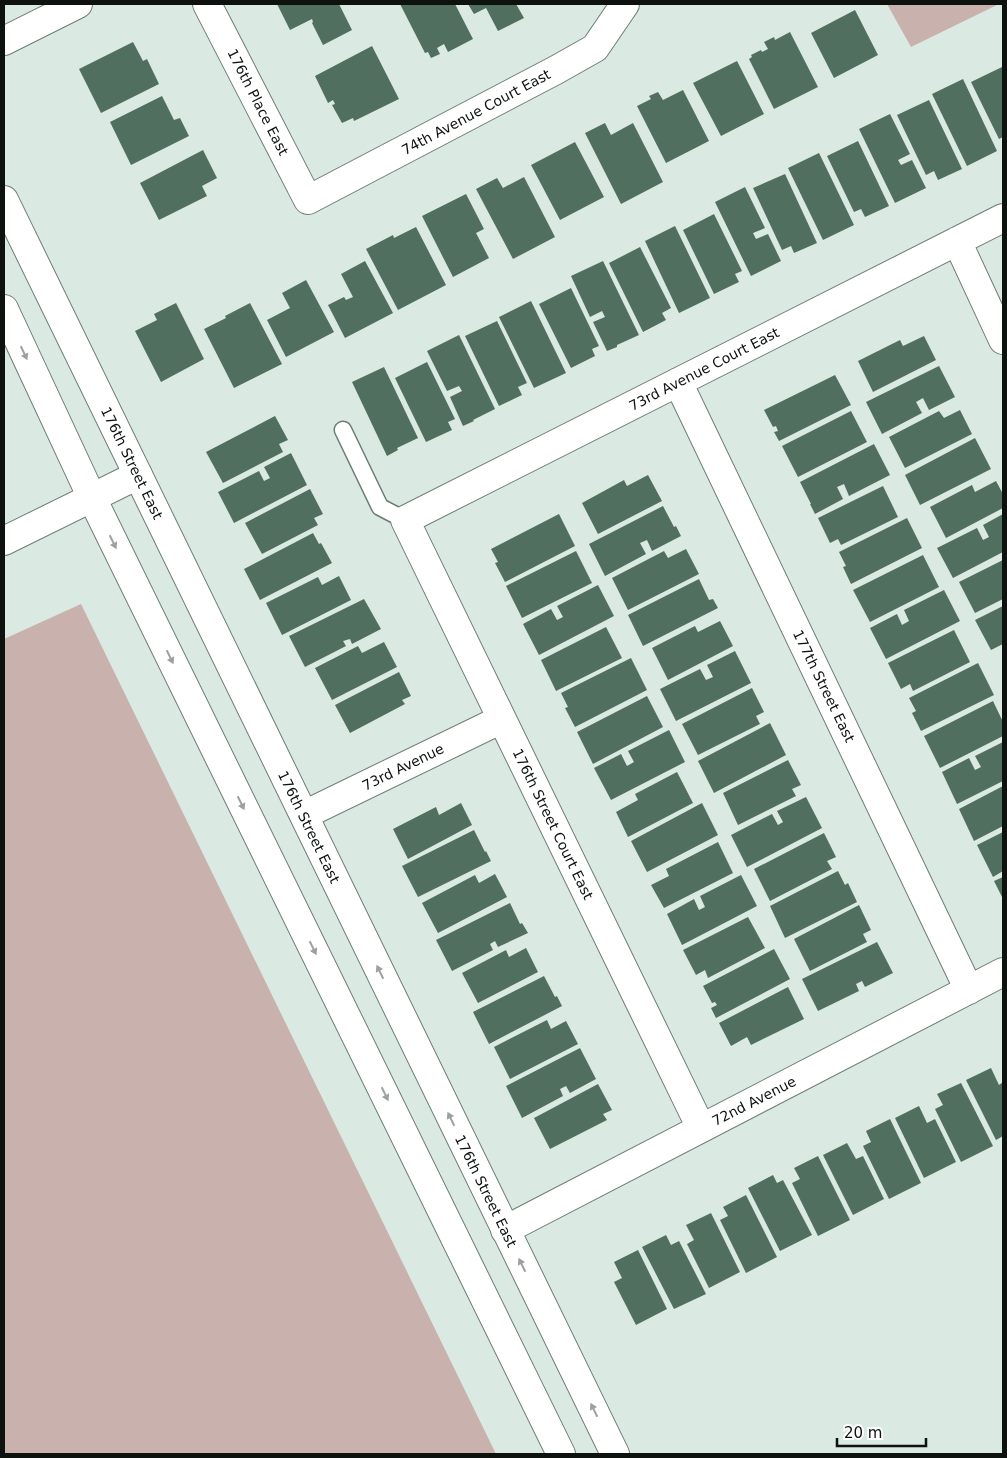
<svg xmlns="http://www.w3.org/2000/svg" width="1007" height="1458" font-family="'DejaVu Sans',sans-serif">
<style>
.green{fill:#c9b2ad}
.building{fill:#506f5f}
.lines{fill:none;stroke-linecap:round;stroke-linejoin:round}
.service-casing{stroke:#6e7c75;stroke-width:19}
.minor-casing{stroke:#6e7c75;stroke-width:30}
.primary-casing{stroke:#6e7c75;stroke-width:30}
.service{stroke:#fff;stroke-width:16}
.minor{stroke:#fff;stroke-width:28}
.primary{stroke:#fff;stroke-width:28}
.oneway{fill:#9ea09f}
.labels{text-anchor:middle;stroke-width:5;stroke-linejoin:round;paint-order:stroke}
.street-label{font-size:14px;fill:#0d120f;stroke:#fff}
</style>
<rect width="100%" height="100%" fill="#dae9e1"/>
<!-- green -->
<path class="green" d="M887 4H999L911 47Z
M81 604 496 1454H4V639Z"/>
<!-- building -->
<path class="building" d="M277 4H339L352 30 323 45 312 23 313 22 312 19 290 30Z
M400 4H455L473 39 448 52 444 44 437 48 440 54 431 58 428 52 425 53Z
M468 4H516L524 18 498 31 486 8 474 14Z
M855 10 878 55 834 78 811 33Z
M790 32 818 87 774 109 749 59 752 57 751 55 761 50 762 52 768 49 764 42 774 37 775 40Z
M133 42 143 61 147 59 159 84 101 113 79 69Z
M372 46 399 99 354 121 353 118 342 123 332 105 335 104 333 100 328 103 315 76Z
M737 61 764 114 721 136 693 83Z
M1002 67 1003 137 999 139 971 82Z
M963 79 997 151 967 166 932 94Z
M683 90 709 141 666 163 637 106 651 99 649 96 658 92 663 100Z
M162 96 174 120 180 118 189 136 131 165 110 122Z
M929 100 962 169 938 180 934 171 926 175 897 115Z
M890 114 910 154 898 160 901 165 912 160 926 188 895 203 859 129Z
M605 123 611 135 633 123 663 182 621 204 585 133Z
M858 141 889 206 865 217 861 209 854 212 827 156Z
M575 142 604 197 560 220 531 165Z
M203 150 217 178 202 186 207 196 159 220 140 183Z
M819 153 854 225 823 240 788 168Z
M785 174 817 243 794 253 791 246 782 250 753 188Z
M524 177 555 237 513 259 476 189 497 178 503 188Z
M745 187 765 228 753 233 756 239 768 234 781 261 751 276 715 202Z
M466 194 484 229 476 233 489 258 453 277 422 216Z
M714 214 742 271 735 274 739 282 714 294 683 230Z
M675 226 710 298 679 313 645 241Z
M416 227 446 285 398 310 366 249 393 235 394 238Z
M640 247 671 308 662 313 666 320 643 332 609 263Z
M365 261 393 313 345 338 328 305 344 297 346 300 353 297 341 274Z
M603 261 639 335 617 345V347L607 351 593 322 605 317 602 311 590 317 571 276Z
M306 280 334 332 286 357 267 320 290 308 282 293Z
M571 288 599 346 592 349 595 356 571 368 539 304Z
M531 301 566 373 534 388 499 317Z
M176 303 204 359 161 382 135 331 157 320 154 314Z
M250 303 282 364 234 388 204 329 226 318 225 316Z
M497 321 527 383 518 387 522 395 499 406 465 336Z
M459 335 495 409 473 420 474 421 463 426 450 397 462 391 459 386 447 391 427 351Z
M924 336 936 360 873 392 858 361 900 340 903 346Z
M427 362 455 419 448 422 452 430 426 442 395 378Z
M939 366 955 397 929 410 923 398 916 402 922 413 882 434 866 402Z
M384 367 418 438 397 448 398 450 387 456 352 382Z
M835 375 851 405 779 441 774 432 778 431 776 426 773 427 764 410Z
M960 410 972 434 905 468 889 437 939 411 944 418Z
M851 411 867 442 798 477 782 446Z
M275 416 288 440 279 444 283 452 223 483 206 452Z
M975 438 991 469 920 505 905 475Z
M874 444 890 475 849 496 844 484 837 487 843 499 815 514 810 504H811L800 482Z
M291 453 307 485 234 523 218 492 259 471 264 481 270 478 264 467Z
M648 475 662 501 598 534 582 503 624 480 627 486Z
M996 481 1003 494V508L946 538 930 507 972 485 975 492Z
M883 486 898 517 841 545 838 539 830 543 818 518Z
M310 489 323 514 314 518 318 525 262 554 245 523Z
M663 506 674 527 676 526 681 536 652 551 647 540 640 543 646 554 605 576 589 544Z
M559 514 575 546 505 582 495 563 498 562 491 549Z
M1003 514V552L953 578 937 548 977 528 983 540 989 537 983 525Z
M907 518 922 548 851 584 843 567 846 566 839 552Z
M313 533 319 544 321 543 332 563 260 600 244 569Z
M686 549 699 574 628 610 612 578 664 551 668 558Z
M576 551 592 583 522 618 506 586Z
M923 555 939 587 870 622 853 590Z
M1003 560V599L975 613 959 582Z
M339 576 351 600 282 635 266 603 318 577 322 585Z
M699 579 709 600 713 599 718 608 643 646 628 615Z
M598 585 614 616 539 655 523 624 551 609 557 620 563 617 557 606Z
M944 590 960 621 886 659 870 628 897 614 902 625 909 621 904 610Z
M364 599 381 629 352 644 350 639 343 641 346 646 305 667 289 636Z
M1003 606V644L991 650 975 620Z
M720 621 733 646 668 680 652 648 695 626 698 632Z
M606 627 622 658 556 691 541 660Z
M954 630 970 662 913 691 910 684 901 689 888 663Z
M384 642 397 667 332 700 315 668 358 646 362 653Z
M735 651 751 683 676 721 660 689 700 669 706 680 713 677 707 665Z
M631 658 647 690 575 727 565 708 568 707 561 693Z
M978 663 994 695 921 731 912 713 916 711 909 698Z
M399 672 411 696 402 700 405 704 350 733 335 705Z
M752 688 764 712 756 716 760 724 698 755 682 724Z
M647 696 663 727 593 764 577 732Z
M993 701 1003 722V736L940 768 924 736Z
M770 723 786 755 714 793 698 761Z
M669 730 685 762 611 800 594 768 621 754 627 766 634 762 628 751Z
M1003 742V781L957 804 942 772 969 758 975 770 981 767 975 756Z
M788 760 801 785 792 789 796 796 738 825 723 793Z
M677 772 693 803 628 837 616 812 638 800 635 794Z
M1003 786V826L974 841 959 809Z
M806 797 822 828 747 867 731 835 772 814 778 825 783 822 777 811Z
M461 803 472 825 408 859 393 829 436 807 439 815Z
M702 803 718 835 647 872 631 841Z
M474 830 485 852 486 851 491 861 418 897 402 866Z
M1003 832V871L993 877 977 845Z
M824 833 836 857 827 861 832 869 770 901 754 869Z
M718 842 733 873 664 908 651 885 669 876 666 869Z
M838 871 845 885 848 883 857 902 785 938 770 906Z
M495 874 507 897 438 933 422 903 475 875 479 883Z
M741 875 757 906 682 945 667 914 694 899 699 910 705 907 700 896Z
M1003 877V899L994 881Z
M510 903 520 924 522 923 528 933 498 947 495 941 490 944 493 950 452 971 436 940Z
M859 905 871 930 863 934 867 942 810 971 794 939Z
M748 917 765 948 708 978 705 970 696 975 683 950Z
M877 942 893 973 865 987 862 981 856 984 859 991 818 1011 802 979Z
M526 948 538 972 478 1003 462 973 506 950 509 957Z
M774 949 790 979 716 1018 711 1008 717 1005 715 1002 712 1003 703 986Z
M544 976 555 997 557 996 562 1006 489 1044 473 1012Z
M788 987 804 1019 751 1045 747 1037 731 1046 719 1023Z
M547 1020 551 1029 566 1021 578 1044 510 1079 494 1047Z
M580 1048 596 1079 570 1093 566 1086 560 1089 563 1096 522 1118 506 1086Z
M991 1068 999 1085 1003 1082V1136L996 1140 966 1080Z
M961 1083 993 1146 961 1162 935 1109 943 1105 937 1094Z
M598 1084 612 1110 603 1114 607 1120 550 1149 534 1118Z
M919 1106 927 1123 935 1119 956 1162 924 1178 895 1118Z
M890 1119 921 1183 889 1199 863 1146 871 1142 866 1131Z
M847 1143 856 1159 863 1156 884 1199 853 1215 823 1155Z
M818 1156 850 1220 818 1236 792 1183 800 1179 794 1168Z
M773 1175 777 1183 783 1180 812 1235 780 1251 748 1188Z
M746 1195 777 1257 746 1273 720 1220 728 1216 723 1207Z
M711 1213 740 1272 709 1288 687 1244 694 1240 686 1225Z
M666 1235 671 1245 679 1241 706 1294 674 1309 642 1247Z
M638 1250 667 1309 636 1325 614 1282 622 1278 614 1262Z"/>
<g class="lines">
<defs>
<path id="service" d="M343 430 380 507 405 520"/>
<path id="minor" d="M207 4 308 200 556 70 595 48 625 4
M4 41 78 4
M957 241 1003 340
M678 382 969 990
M4 541 138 475
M304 815 502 719
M701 1128 405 520 1003 218
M505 1230 1003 972"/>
<path id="primary" d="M4 200 615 1454
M4 309 92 498 561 1454"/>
</defs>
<!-- service casing -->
<use href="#service" class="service-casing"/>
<!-- minor casing -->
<use href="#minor" class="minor-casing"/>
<!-- primary casing -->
<use href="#primary" class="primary-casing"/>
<!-- service -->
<use href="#service" class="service"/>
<!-- minor -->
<use href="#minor" class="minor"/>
<!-- primary -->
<use href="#primary" class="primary"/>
</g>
<!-- one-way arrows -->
<defs><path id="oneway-solid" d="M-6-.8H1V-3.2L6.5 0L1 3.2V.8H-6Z" transform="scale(1.25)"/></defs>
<g class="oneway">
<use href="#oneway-solid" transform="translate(24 353) rotate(65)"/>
<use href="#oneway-solid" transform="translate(113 542) rotate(64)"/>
<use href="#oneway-solid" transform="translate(170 657) rotate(64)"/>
<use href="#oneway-solid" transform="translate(241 803) rotate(64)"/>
<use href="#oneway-solid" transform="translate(313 948) rotate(64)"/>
<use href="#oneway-solid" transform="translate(380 972) rotate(-116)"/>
<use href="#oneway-solid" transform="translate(385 1094) rotate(64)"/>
<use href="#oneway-solid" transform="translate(451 1119) rotate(-116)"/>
<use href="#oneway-solid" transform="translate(522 1265) rotate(-116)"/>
<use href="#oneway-solid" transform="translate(594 1410) rotate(-116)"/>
</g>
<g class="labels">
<!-- street labels -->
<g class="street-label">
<text transform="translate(258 102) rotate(63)" y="5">176th Place East</text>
<text transform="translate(476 112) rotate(-28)" y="5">74th Avenue Court East</text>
<text transform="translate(704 369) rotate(-27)" y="5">73rd Avenue Court East</text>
<text transform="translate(132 463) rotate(64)" y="5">176th Street East</text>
<text transform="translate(824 686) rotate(64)" y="5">177th Street East</text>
<text transform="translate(403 767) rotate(-26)" y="5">73rd Avenue</text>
<text transform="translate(553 824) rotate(64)" y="5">176th Street Court East</text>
<text transform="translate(309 827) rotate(64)" y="5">176th Street East</text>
<text transform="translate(754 1101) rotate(-27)" y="5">72nd Avenue</text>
<text transform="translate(486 1191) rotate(64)" y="5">176th Street East</text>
</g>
</g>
<!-- border -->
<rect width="1007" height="1458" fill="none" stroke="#0d120f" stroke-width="10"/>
<!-- scale -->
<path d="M837 1438v8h89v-8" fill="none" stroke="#0d120f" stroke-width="2.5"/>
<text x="844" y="1438" font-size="15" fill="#0d120f" stroke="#ffffff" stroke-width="4" paint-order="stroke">20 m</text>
</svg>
